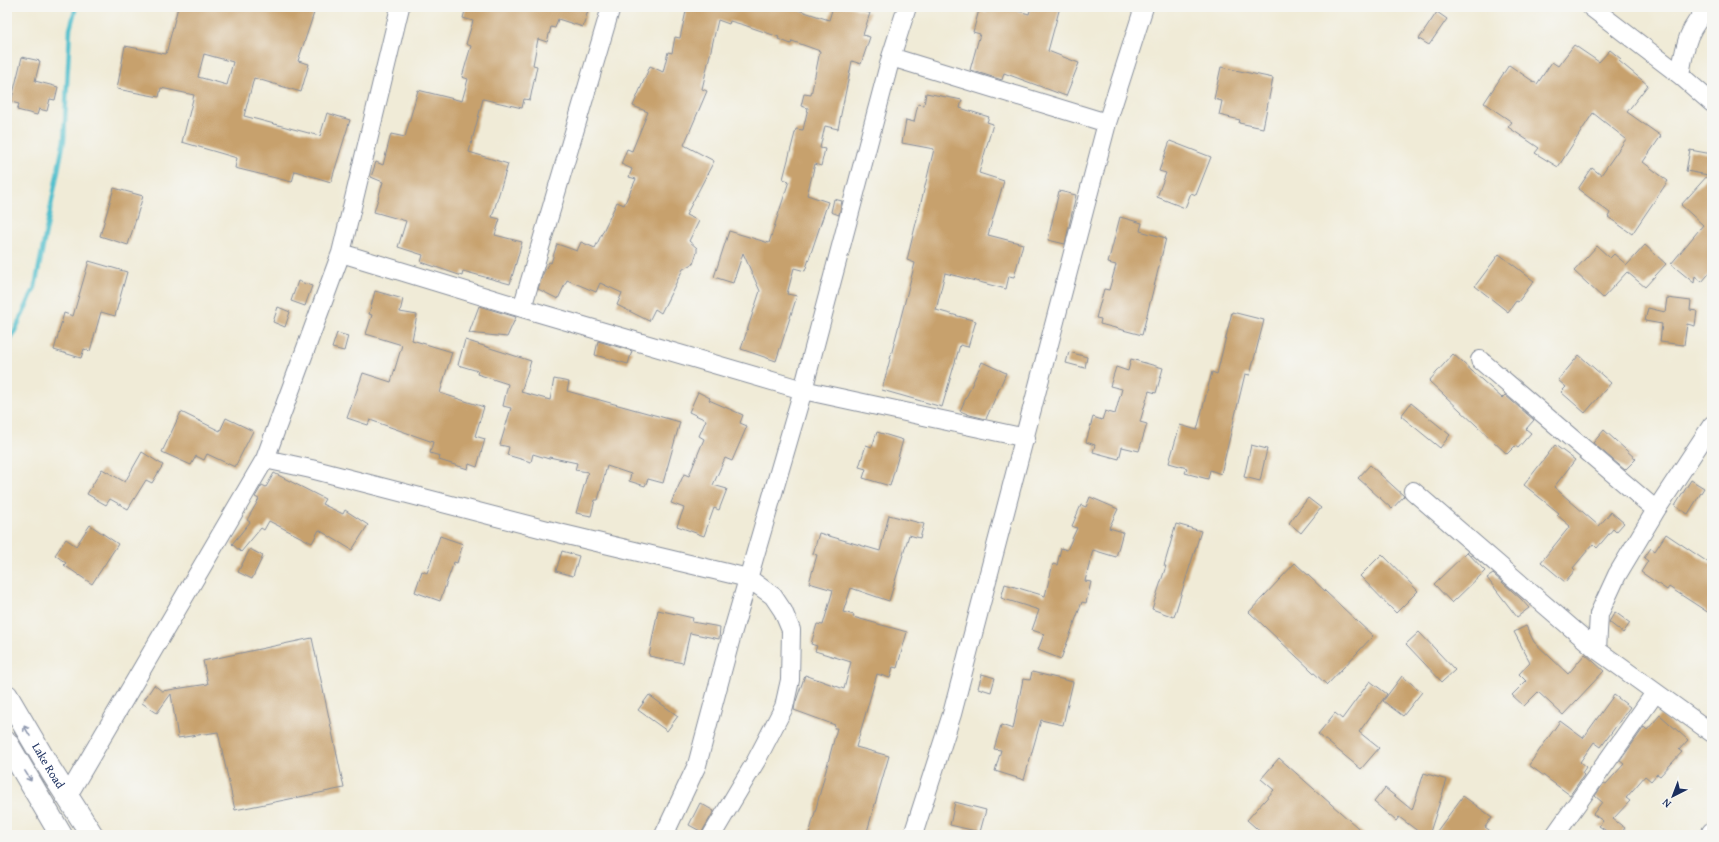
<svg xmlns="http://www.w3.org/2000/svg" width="1719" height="842" font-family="'Gentium Book Plus',serif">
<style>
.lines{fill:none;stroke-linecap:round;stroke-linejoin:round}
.stream{stroke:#53c0cd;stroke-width:4.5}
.building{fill:#c7a16d;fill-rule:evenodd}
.street-casing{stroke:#868d9a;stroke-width:20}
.secondary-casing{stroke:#868d9a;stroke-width:24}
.street{stroke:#fff;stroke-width:18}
.secondary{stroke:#fff;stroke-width:22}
.oneway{stroke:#8d97ae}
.labels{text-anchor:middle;stroke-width:3;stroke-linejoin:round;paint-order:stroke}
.street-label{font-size:12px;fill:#1b2f5e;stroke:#f6f6f2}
</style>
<rect width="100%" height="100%" fill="#f6f6f2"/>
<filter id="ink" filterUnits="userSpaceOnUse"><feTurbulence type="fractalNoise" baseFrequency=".025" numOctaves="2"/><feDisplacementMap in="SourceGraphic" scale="8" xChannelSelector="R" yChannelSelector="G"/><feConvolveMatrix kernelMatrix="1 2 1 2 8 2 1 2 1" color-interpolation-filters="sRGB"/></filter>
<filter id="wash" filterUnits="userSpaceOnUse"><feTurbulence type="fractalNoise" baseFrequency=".012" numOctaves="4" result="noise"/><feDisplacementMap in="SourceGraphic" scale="16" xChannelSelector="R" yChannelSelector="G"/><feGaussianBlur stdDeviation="0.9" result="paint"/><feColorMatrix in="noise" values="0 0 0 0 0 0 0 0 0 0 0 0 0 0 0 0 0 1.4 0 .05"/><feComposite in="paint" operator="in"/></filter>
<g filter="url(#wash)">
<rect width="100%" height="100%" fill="#f0ebd7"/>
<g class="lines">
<!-- stream -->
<path class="stream" d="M7 348 35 287 64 140 70 29 76 7"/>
</g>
<g id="blocks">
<!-- building -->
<path class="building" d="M178 7H316L298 61 309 64 301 92 254 78 244 116 320 136 327 113 350 120 331 182 295 171 292 182 235 168 237 158 182 142 194 95 161 88 159 97 117 89 125 46 166 54ZM204 54 233 62 227 85 198 77Z
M466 7H589L583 27 558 19 555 28 551 27 547 42 538 39 533 65 537 66 530 100 524 99 522 108 483 99 469 152 508 164 492 217 500 219 495 235 522 242 510 284 463 271 462 276 421 262 423 255 398 247 406 221 374 212 383 182 371 177 376 162 383 165 391 134 405 137 418 90 462 101 468 79 462 77 471 46 466 44 473 21 463 18Z
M687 7H789L829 20 833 7H851L870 13 863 35 870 37 861 64 852 61 838 129 825 126 820 148 825 149 821 166 815 164 807 195 828 202 805 271 794 268 787 294 797 296 776 361 741 349 760 291 743 253 733 283 714 277 729 231 769 243 789 181 783 179 796 129 803 130 808 108 801 106 804 94 811 95 820 51 792 41 791 44 778 39 779 37 744 25 730 21 729 24 718 20 702 89 707 91 684 145 714 161 686 215 699 221 689 241 697 248V252L693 264 683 269 661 313 655 309 649 321 617 305 622 293 600 283 596 292 567 280 558 299 538 289 542 276 549 262 551 263 557 244 577 251 581 242 595 248 617 202 624 205 636 179 629 177 632 169 621 164 627 149 632 151 648 112 633 106 650 66 663 72 668 52 672 53 675 37 680 38Z
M988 7H1005L1029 14 1031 7H1060L1048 51 1079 63 1066 96 1004 73 1002 80 970 70 980 34 973 32 979 10 987 12Z
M1437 12 1447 19 1429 45 1419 39Z
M1574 45 1599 62 1610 50 1621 59 1619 61 1648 85 1627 112 1661 136 1643 162 1668 181 1632 234 1608 217 1610 213 1578 189 1592 168 1601 175 1626 139 1593 113 1558 167 1535 153 1539 148 1508 127 1512 122 1484 103 1509 65 1537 84 1552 62 1558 66Z
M22 57 40 61 35 81 58 87 55 100 50 99 47 111 39 109 37 115 17 110 19 104 11 102Z
M1221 67 1273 78 1263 128 1239 123 1240 120 1219 115 1222 101 1214 99Z
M926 93 962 100 960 108 989 117 987 122 993 124 979 173 1004 181 988 235 1023 244 1014 277 1009 276 1006 289 945 273 936 310 976 321 968 347 960 345 942 407 882 390 915 263 907 260 934 149 902 143 906 120 914 122 918 104 924 105Z
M1170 141 1211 157 1196 195 1191 193 1185 208 1157 197 1166 173 1159 171Z
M1690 150 1712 154V270L1702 282 1695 276 1694 283 1671 264 1703 225 1681 205 1708 175 1686 171Z
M114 188 143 196 128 245 100 236Z
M1059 191 1076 195 1065 244 1048 240Z
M834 199 842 201 839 215 831 212Z
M1120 217 1142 223 1140 231 1166 238 1142 335 1100 324 1101 319 1096 318 1104 289 1109 290 1116 265 1108 263Z
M1645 245 1666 264 1645 287 1627 272 1603 298 1574 271 1597 246 1610 258 1614 254 1627 265Z
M1499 254 1534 281 1518 302 1516 301 1508 312 1475 286Z
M89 261 127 272 115 316 101 312 90 351 84 349 81 358 54 350 64 313 73 316Z
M298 281 312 286 305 306 291 301Z
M375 291 403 299 400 312 417 315 412 340 452 352 440 393 484 407 475 436 485 439 477 467 469 464 468 469 439 460 440 456 430 453 433 442 370 420 368 425 347 418 363 373 391 382 402 345 366 334 372 315 369 314Z
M1667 298 1691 301 1690 310 1697 311 1695 326 1687 324 1684 345 1660 342 1662 324 1645 321 1648 308 1665 312Z
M479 306 516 317 507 337 469 333Z
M278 307 290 312 285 327 273 322Z
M1232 312 1264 320 1250 375 1245 374 1221 474 1210 470 1208 479 1185 473 1187 468 1169 463 1180 425 1197 430 1212 372 1217 374Z
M337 333 348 336 344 351 332 348Z
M465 340 531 361 521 392 550 400 554 379 569 382 567 391 680 422 663 483 648 479 645 486 629 481 631 474 607 466 598 500H595L591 516 576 513 588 472 575 470 577 463 549 457V459L533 454 531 462 507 455 509 447 500 445 511 408 503 406 508 384 477 374 478 371 458 365Z
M598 341 632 351 628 364 595 355Z
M1069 352 1087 357 1085 368 1066 363Z
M1453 354 1502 398 1505 395 1534 420 1526 429 1531 433 1518 448 1515 446 1507 454 1429 381Z
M1579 355 1611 383 1585 413 1561 392 1566 387 1558 380Z
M1131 359 1163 368 1156 393 1149 391 1140 422 1147 424 1139 451 1122 447 1119 459 1093 452 1095 445 1086 442 1093 417 1102 420 1105 411 1115 414 1122 389 1110 386 1116 367 1128 371Z
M982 362 1006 373 986 419 970 415 960 411Z
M698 392 710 398 709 400 743 415 740 423 747 426 732 461 725 458 713 485 727 489 719 510 714 508 704 536 677 526 684 508 671 503 684 474 689 476 704 439 699 436 706 420 689 412Z
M1411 403 1450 435 1440 448 1401 416Z
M181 412 220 431 226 418 253 431 235 467 207 454 204 460 196 456 191 465 162 452Z
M1604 430 1636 459 1625 470 1593 443Z
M877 432 903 440 890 486 863 478 866 469 859 467 866 445 872 447Z
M1251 445 1267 449 1260 481 1244 477Z
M1555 445 1575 460 1554 487 1599 526 1611 512 1624 523 1616 532 1613 529 1597 548 1593 544 1573 568 1575 570 1565 582 1541 562 1570 526 1557 515 1559 513 1524 485Z
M142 452 163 465 152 483 146 480 128 509 110 499 106 505 87 494 102 469 125 482Z
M1370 465 1404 496 1392 509 1358 478Z
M274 473 325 499 322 504 343 514 345 510 368 525 352 550 319 530 312 543 269 521 264 530 261 528 241 552 232 544 250 522 247 520 259 499 255 497 262 485 266 487Z
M1691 480 1704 488 1688 514 1675 506Z
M1090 497 1118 509 1109 528 1123 532 1116 557 1093 550 1085 581 1091 582 1086 603 1082 602 1061 659 1038 650 1044 634 1032 630 1039 610 1001 598 1005 584 1045 596 1053 564 1057 565 1061 548 1067 550 1077 528 1072 526 1081 505 1086 507Z
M1308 498 1321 508 1301 533 1289 523Z
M889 515 924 524 920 538 909 535 889 601 851 588 843 612 854 615 853 617 907 632 897 668 893 667 890 678 877 674 856 747 889 756 866 835H809L837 728H834L835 725 794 710 795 704 805 675 844 689 851 662 815 651 817 646 811 644 817 624 823 625 833 590 809 583 817 555 813 554 819 533 880 551Z
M1176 524 1201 531 1174 617 1152 609 1166 566H1164Z
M90 525 118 544 92 584 64 565 66 563 55 555 66 539 76 546Z
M1666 534 1712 565V615L1669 587 1667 590 1641 572 1648 561 1644 558 1651 548 1655 551Z
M440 536 463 544 457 563 454 562 440 601 415 592 422 571 427 573Z
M250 549 263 556 252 579 238 572Z
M562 551 579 556 573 576 556 571Z
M1467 552 1485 571 1452 603 1434 584Z
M1382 554 1418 591 1396 613 1360 576Z
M1295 563 1373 636 1327 685 1249 612Z
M1493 574 1521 599 1529 608 1517 617 1487 578Z
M658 610 693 618 692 622 720 627 719 639 690 633 683 663 649 656Z
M1615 612 1630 623 1623 633 1609 622Z
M1526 626 1534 642 1568 674 1585 654 1604 671 1563 715 1538 692 1524 706 1512 695 1526 681 1519 674 1530 662 1514 632Z
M1419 632 1455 670 1442 682 1406 644Z
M312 638 344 788 235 810 218 732 178 738 171 694 157 713 142 703 154 685 162 691 208 684 203 661Z
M1032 672 1073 682 1063 725 1041 720 1024 780 995 771 1001 750 994 749 1001 725 1013 729 1023 679 1030 680Z
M982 674 995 678 991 692 978 688Z
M1402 676 1422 692 1403 716 1383 701Z
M1370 681 1387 694 1359 732 1379 748 1361 769 1318 734 1335 713 1342 719Z
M649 695 678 716 667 731 638 710Z
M1614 695 1630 707 1601 747 1594 742 1580 762 1586 767 1582 773 1584 775 1570 795 1529 765 1560 721 1583 738Z
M1660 715 1688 740 1679 750 1682 752 1660 776 1657 774 1651 781 1645 776 1626 798 1630 801 1613 819 1625 828 1620 835H1612L1599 826 1603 821 1593 814 1602 802 1595 796 1604 783 1606 784 1624 764 1620 761 1644 727 1647 730Z
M1279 758 1366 835H1264L1247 820 1274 790 1261 779Z
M1424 773 1447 780 1429 835H1423L1399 817 1396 821 1374 802 1385 788 1412 810Z
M1463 796 1492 817 1485 827 1496 835H1434Z
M955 802 986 810 980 832 950 825Z
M700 803 714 811 702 832 689 825Z"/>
</g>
</g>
<g filter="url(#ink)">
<use href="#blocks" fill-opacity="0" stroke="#868d9a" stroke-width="1"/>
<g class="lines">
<defs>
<path id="street" d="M1591 7 1680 75 1712 103
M891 57 1107 123
M1680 75C1685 46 1687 28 1710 7
M341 253 522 308 803 390 1026 438
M522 308 611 7
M1480 360 1656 510
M1712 425 1656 510 1617 575 1599 614 1597 650 1712 733
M265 459 311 469 563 534 748 578 773 596 783 611 791 630 790 680 784 707 756 761 712 835
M1413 491 1597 650
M67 797 265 459 341 253 400 7
M664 835 697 765 732 634 803 390 891 57 907 7
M913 835 952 714 1107 123 1144 7
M1555 835 1655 693
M1709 835 1712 831"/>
<g id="secondary">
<path id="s1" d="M7 696 51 771 92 835"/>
<path d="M7 743 61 835"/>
</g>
</defs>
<!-- street casing -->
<use href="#street" class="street-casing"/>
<!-- secondary casing -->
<use href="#secondary" class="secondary-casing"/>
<!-- street -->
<use href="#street" class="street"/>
<!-- secondary -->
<use href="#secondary" class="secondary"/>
</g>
<!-- one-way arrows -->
<defs><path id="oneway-shaft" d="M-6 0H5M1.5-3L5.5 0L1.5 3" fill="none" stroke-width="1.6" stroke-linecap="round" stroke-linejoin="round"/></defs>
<g class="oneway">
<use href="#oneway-shaft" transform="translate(27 731) rotate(-120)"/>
<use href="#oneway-shaft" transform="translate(28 776) rotate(58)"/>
</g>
</g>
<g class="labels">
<!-- street labels -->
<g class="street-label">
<text dy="4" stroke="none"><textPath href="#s1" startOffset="81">Lake Road</textPath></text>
</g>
</g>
<!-- margin -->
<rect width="1719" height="842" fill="none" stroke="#f6f6f2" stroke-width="24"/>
<!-- north arrow -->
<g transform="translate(1673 796) rotate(222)" stroke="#f6f6f2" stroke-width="3" paint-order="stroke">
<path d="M0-3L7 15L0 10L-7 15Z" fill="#1b2f5e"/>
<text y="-6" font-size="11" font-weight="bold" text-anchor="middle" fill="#1b2f5e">N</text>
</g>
</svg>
